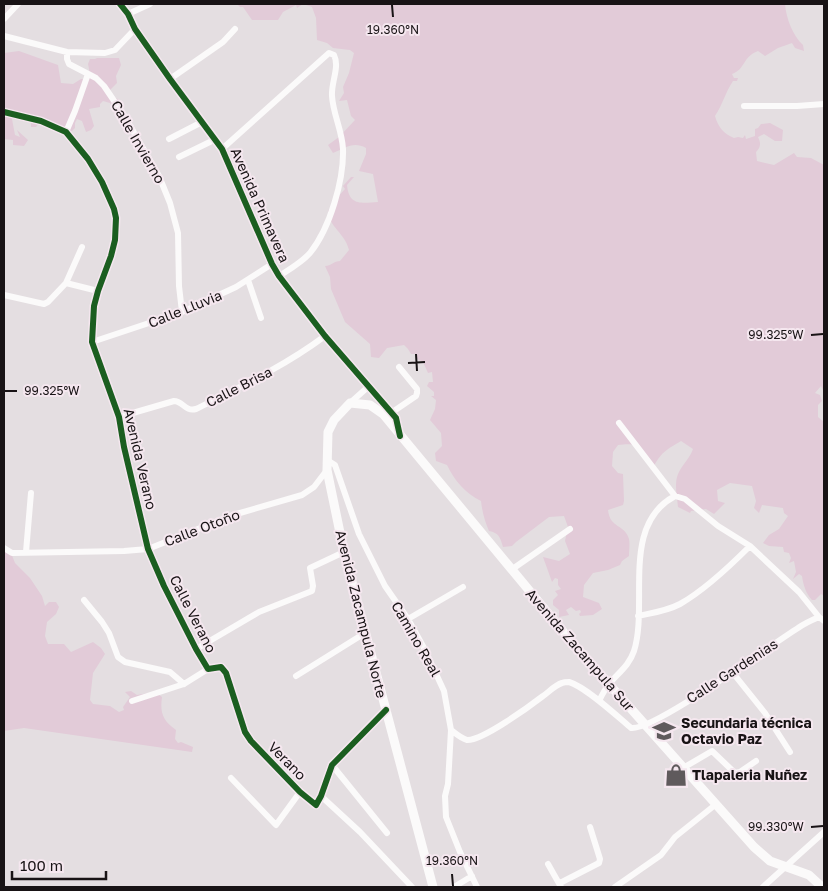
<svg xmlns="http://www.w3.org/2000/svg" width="828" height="891" font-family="'Golos Text',sans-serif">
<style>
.green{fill:#e2cbd8}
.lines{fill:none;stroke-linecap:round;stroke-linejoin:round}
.minor{stroke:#fbfafa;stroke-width:6}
.tertiary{stroke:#fbfafa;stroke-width:8}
.secondary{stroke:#fbfafa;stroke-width:9}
.cycleway-casing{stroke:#f5e7ef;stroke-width:9}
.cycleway{stroke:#1b5e20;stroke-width:6}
.ticks{fill:none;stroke:#181315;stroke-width:2}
.labels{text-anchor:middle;stroke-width:4;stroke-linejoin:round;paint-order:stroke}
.street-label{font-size:14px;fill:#181315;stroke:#f5e7ef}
.poi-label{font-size:14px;font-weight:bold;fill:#181315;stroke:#f5e7ef;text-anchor:start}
.ticks-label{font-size:12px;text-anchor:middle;fill:#181315;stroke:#f5e7ef;stroke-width:4;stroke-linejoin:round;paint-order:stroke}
</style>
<rect width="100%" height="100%" fill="#e4dee1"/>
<!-- green -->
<path class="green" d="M237 4H785C786 18 793 36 803 45L804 51 795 48 792 43 778 48 765 56 758 51C742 57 746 69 732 74L734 78H738L737 81H733C725 93 723 104 715 116 718 127 724 134 734 138L738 137 743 138 745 135 746 139 755 136V129L758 128 761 124 770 123 783 130 782 141H775L764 134 758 137C761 143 761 147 756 152L757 161 774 165 794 153 797 157 811 158 824 165V401L823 390 821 386 815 393 820 395 822 401 818 405V417L824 422V596L821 594 815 600H812C806 594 803 584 802 576L799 574 793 579 796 572 794 561 789 563 791 558 789 553 784 552 783 547 769 546 763 543 769 535 779 529 788 516 784 513 783 508 762 505 759 513 754 508 756 501 752 486 730 483 717 490 718 501 725 503 714 514 706 509 691 511 690 513 678 507C677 496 674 484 678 474 682 465 690 458 693 449L681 441C668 449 662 451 654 466H649C645 447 639 442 618 445L613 452 612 466 618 473 623 474 624 501 623 505 608 510C610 529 625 524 629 539 630 544 629 551 629 556L622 561 620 565 608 570 593 573 584 585 583 597 599 603 602 609 593 615 580 616 579 614 581 612 580 610 576 611 571 607 566 610 569 615 559 617V610L553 605V600L558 595 555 591 561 589 558 585V579L555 578 552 582 543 557 559 561 570 554 565 541 568 527 564 516 549 517 516 542 512 546 503 547C500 537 499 533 489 531 485 522 482 511 481 501 466 494 454 480 447 465L436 461 435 453 442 446 441 433 430 420 435 409 436 400 431 396H434V392L427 386 429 382H433L432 372 428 373 423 362 417 359 416 354H411L408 349 404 345 387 348 379 358 371 357 370 344 345 322 331 289 330 277 325 266C331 266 334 261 340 261L349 250C345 233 329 227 328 211L334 201 345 189 343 186 351 177H354L347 185C349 206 361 203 378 202L373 174 359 171 366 154V148C353 141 346 148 333 153L328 145 339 137 355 120 351 116 347 100 339 101 344 93 343 87 349 73 354 53 350 50 333 48 327 43 317 40 316 18 312 7 303 4 297 8 296 5 283 12 278 20H252L243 7H240Z
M19 51 58 65 61 83 73 84 81 79H85L90 74 88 64 90 59H95L97 58H119L121 65 116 76 117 83 110 90 113 97 120 100 118 106 114 108 110 103 103 101 100 104V107L89 109 94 126 91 130 86 132 82 121 77 119 75 123V128L72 131C62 132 59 124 50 120 48 119 45 120 42 119L36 127H31V116L25 113 15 114 12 119 15 135 20 137 17 130 28 140 24 146 13 145V140L4 139V53Z
M4 546 11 553 15 563 30 578 42 596 45 606 49 602H56L59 607 56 614 47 622 45 636 48 644H64L71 652 93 642 101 648 105 654 93 673 90 700 93 704 110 706 119 712 124 710 123 707 130 697 125 692 131 691 137 695 155 692 162 697C160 712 162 720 176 730L175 739 178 743 181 742 193 747 192 752 24 728 4 731Z"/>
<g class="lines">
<!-- minor -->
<path class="minor" d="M128 14 150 4
M4 19 18 4
M4 36 67 52 105 53 115 50 135 29
M67 52V59L69 64 96 78 104 86 125 117 159 176 170 203 178 233 179 286 182 312
M170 79 223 42 235 29
M744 106H797L824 104
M4 112 41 121 66 132 88 159 102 182 114 209 116 218 115 240 111 256 98 291 94 306 92 342 119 417 124 447 148 549 164 586 196 649 208 669 221 667 226 673 245 732 251 741 300 792 316 805 321 796 332 765 386 710
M66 132 75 111 88 74
M169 139 202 122
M222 149 329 53 334 55C340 67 331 82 332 96 333 114 342 130 343 149 344 180 330 228 310 253 301 263 290 269 279 276
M179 157 216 139
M248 280 261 318
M66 283 82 247
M4 295 44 304 48 302 66 283 98 291
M92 342 182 312 236 287 272 264
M350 403 369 386
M391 413 416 396 417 393V389L399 367
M119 417 174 401C183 401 185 412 196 409 242 386 283 367 325 336
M619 423 675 496
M327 460 335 465 359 534 385 586 408 619 424 648 444 691 451 730 448 784 445 796 446 817 460 852 477 887
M4 548 12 553 124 551 148 549 233 515 302 495 314 487 327 470
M26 552 31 493
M511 570 570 529
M84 600 102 622 109 633 118 657 125 662 170 672 184 684
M638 616C652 613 667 611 680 604 705 590 730 566 750 546
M408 619 463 587
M196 649 259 612 312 591 313 586 310 568 344 552
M733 673 765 713 790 752
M296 676 365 633
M132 701 184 684 208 669
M599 701C602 695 605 689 609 684 618 673 629 666 634 651 649 604 620 525 675 496L685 499 718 526 750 546 799 592 819 617 824 621
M451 730C456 734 462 739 467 740 482 741 530 706 543 696 549 692 555 685 562 683 564 682 567 682 569 682 586 687 617 716 631 728 654 731 772 644 798 628 805 623 812 620 819 617
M332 765 387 833
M683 768 712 751 735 773 740 772 756 761
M231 778 276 825 300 792
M321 796 360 832 412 887
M548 864 561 887
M560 883 599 863 600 859 590 827
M454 887 472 876
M615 887 661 855 675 837 715 805
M763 887 824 832"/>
<!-- tertiary -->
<path class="tertiary" d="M120 4 128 14 135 29 170 79 222 149 272 264 279 276 325 336 396 418 400 436"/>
<!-- secondary -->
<path class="secondary" d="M433 887 344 552 327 470 328 432 334 420 350 403 370 405 383 414 576 647 754 847 770 861 809 875 822 887"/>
<defs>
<path id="cycleway" d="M120 4 128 14 135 29 170 79 222 149 272 264 279 276 325 336 396 418 400 436
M4 112 41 121 66 132 88 159 102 182 114 209 116 218 115 240 111 256 98 291 94 306 92 342 119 417 124 447 148 549 164 586 196 649 208 669 221 667 226 673 245 732 251 741 300 792 316 805 321 796 332 765 386 710"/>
</defs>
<!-- cycleway casing -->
<use href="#cycleway" class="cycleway-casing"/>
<!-- cycleway -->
<use href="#cycleway" class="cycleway"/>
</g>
<!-- ticks -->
<path class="ticks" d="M392 5 393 17M811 335 823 334M416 354 417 371M408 363 425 362M5 391H17M811 827 823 826M452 874 453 886"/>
<!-- icons -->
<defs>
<symbol id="school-bare" viewBox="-9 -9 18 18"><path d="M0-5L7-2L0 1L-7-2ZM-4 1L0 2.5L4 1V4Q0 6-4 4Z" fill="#5f5a5c" stroke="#f5e7ef" stroke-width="2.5" paint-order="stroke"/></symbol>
<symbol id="shop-bare" viewBox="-9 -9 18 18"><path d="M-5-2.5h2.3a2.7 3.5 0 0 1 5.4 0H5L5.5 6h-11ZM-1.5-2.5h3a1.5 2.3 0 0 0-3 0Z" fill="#5f5a5c" stroke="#f5e7ef" stroke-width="2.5" paint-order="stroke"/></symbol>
</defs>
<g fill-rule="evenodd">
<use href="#school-bare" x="648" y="715" width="32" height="32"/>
<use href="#shop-bare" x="660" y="759" width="32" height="32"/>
</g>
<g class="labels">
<!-- street labels -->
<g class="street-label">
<text transform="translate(138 142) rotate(60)" y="5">Calle Invierno</text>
<text transform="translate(260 205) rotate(66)" y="5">Avenida Primavera</text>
<text transform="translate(185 309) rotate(-22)" y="5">Calle Lluvia</text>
<text transform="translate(239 387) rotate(-27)" y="5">Calle Brisa</text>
<text transform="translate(140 459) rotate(77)" y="5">Avenida Verano</text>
<text transform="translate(202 528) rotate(-21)" y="5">Calle Otoño</text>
<text transform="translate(193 614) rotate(63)" y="5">Calle Verano</text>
<text transform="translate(361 614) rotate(76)" y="5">Avenida Zacampula Norte</text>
<text transform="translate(416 639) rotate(60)" y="5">Camino Real</text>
<text transform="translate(580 650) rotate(49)" y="5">Avenida Zacampula Sur</text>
<text transform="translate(732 671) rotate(-33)" y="5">Calle Gardenias</text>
<text transform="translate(287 761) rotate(45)" y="5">Verano</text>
</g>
<!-- poi labels -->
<g class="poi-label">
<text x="681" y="728">Secundaria técnica<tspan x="681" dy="16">Octavio Paz</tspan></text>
<text x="692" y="780">Tlapaleria Nuñez</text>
</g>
</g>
<g class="ticks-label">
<text x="393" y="34">19.360°N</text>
<text x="776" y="339">99.325°W</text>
<text x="52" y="395">99.325°W</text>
<text x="776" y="831">99.330°W</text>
<text x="452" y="865">19.360°N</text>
</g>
<!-- border -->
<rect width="828" height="891" fill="none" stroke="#181315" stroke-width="10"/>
<!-- scale -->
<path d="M12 871v8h94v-8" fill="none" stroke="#181315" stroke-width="2.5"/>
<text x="20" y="871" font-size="15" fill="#181315" stroke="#f5e7ef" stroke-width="4" paint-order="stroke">100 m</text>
</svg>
